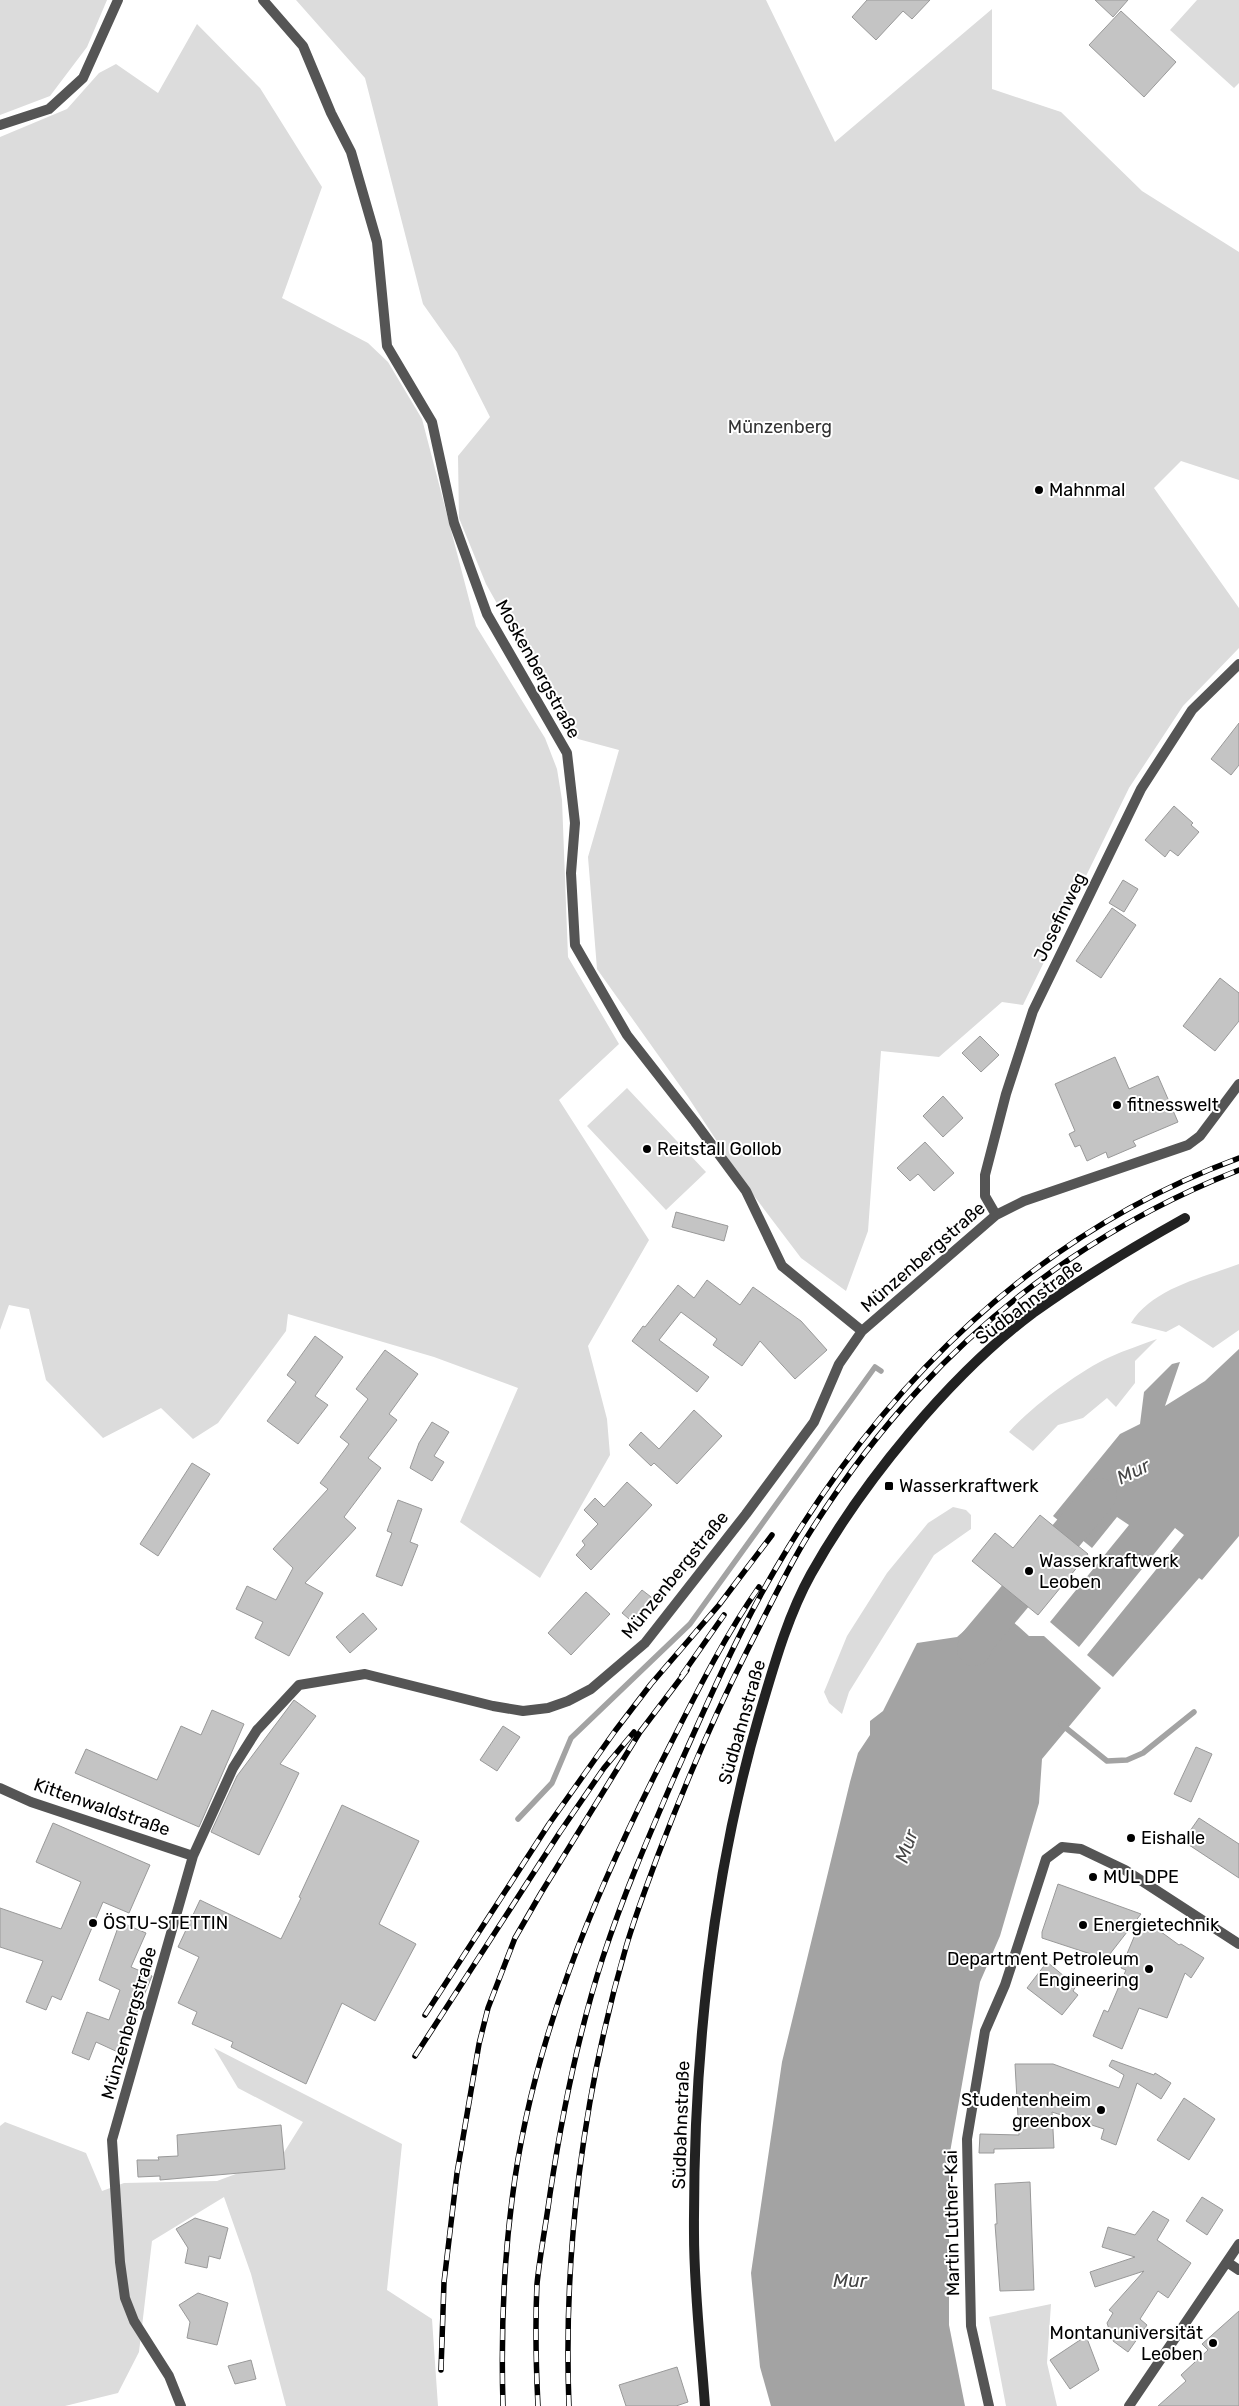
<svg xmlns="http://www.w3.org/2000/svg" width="1239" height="2406" font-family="Rubik,sans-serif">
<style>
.green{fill:#dcdcdc}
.water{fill:#a3a3a3}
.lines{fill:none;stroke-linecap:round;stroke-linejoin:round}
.stream{stroke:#a3a3a3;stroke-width:5.5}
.river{stroke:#a3a3a3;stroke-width:34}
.building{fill:#c4c4c4;stroke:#999}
.street{stroke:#555;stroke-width:10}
.secondary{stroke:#222;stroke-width:10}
.rail-casing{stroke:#000;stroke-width:5.5}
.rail{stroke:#fff;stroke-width:4;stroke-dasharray:11;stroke-linecap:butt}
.poi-dot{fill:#000;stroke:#fff;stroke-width:2}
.labels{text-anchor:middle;stroke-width:4;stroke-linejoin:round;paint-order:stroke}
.park-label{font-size:18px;fill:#333;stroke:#fff}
.poi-label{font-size:18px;fill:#000;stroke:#fff;text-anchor:start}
.street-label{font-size:18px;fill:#000;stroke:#fff}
.water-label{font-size:19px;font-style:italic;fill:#444;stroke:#fff}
</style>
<rect width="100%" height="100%" fill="#fff"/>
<!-- green -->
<path class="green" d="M0 0H107L87 47 50 96 0 115Z
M296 0H766L835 142 992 9V89L1061 112 1142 191 1239 252V480L1181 461 1154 488 1239 608V648L1183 706 1129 788 1023 1005 1002 1002 939 1057 881 1051 868 1231 846 1291 801 1258 745 1184 688 1097 597 969 588 857 619 750 578 739 554 705 486 584 459 518 458 456 490 417 457 352 423 304 365 78Z
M1197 0H1239V83L1234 88 1170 30Z
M197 24 260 88 322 187 282 298 368 343 388 362 422 419 476 626 545 738 557 769 562 800 568 957 619 1044 559 1100 649 1240 588 1346 607 1419 610 1455 540 1578 460 1522 518 1388 434 1357 288 1314 286 1331 218 1423 193 1439 161 1408 103 1438 46 1380 29 1309 9 1305 0 1330V137L67 109 99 73 116 64 158 93Z
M627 1088 706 1172 666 1210 587 1126Z
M1239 1264V1330L1213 1348 1179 1325 1166 1332 1131 1323C1153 1288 1202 1278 1239 1264Z
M1157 1339 1135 1361V1383L1116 1407 1107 1398 1083 1418 1058 1425 1033 1451 1009 1432C1031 1407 1079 1371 1110 1357 1125 1350 1141 1345 1157 1339Z
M953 1507 966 1510 971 1515V1529L934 1555 849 1692 842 1714 829 1703 824 1692 847 1636 887 1573 928 1523Z
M214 2048 402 2144 387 2290 432 2319 438 2406H286L251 2274 224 2197 152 2241 139 2352 118 2393 65 2406H0V2126L5 2122 86 2153 102 2191 124 2183 217 2181 281 2157 303 2122 238 2088Z
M1051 2304 1047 2363 1057 2406H1006L989 2317Z"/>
<!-- water -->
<path class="water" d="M1239 1349V1536L1202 1580 1199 1578 1113 1677 1087 1655 1184 1535 1175 1528 1079 1647 1050 1622 1129 1525 1117 1517 1092 1548 1053 1516 1120 1434 1140 1424 1144 1392 1172 1364 1180 1362 1165 1406 1205 1381Z
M990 1601 1029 1636H1044L1101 1688 1042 1759 1039 1803 1000 1936 980 1982 949 2158V2325L965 2406H771L760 2367 751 2273 782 2062 850 1782 858 1753 870 1735V1721L883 1711 917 1643 957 1637 971 1625Z"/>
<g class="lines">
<!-- stream -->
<path class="stream" d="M1061 1724 1107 1761 1127 1760 1143 1753 1194 1712
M518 1819 552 1783 571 1738 690 1624 875 1367 881 1371"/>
<!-- river -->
<path class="river" d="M974 1649 976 1643 1100 1495"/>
</g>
<!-- building -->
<path class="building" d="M867 0H930L912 19 903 11 876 40 852 17Z
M1095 0H1128L1113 17Z
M1121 11 1176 62 1144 97 1089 45Z
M1239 723V765L1231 775 1211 759Z
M1174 806 1193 823 1191 825 1199 832 1178 856 1170 850 1165 857 1145 840Z
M1123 880 1138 889 1124 912 1109 903Z
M1112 908 1136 925 1101 978 1076 961Z
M1220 978 1239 993V1021L1215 1051 1183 1026Z
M980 1036 999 1055 981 1072 962 1053Z
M1115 1057 1129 1089 1158 1076 1178 1122 1133 1141 1136 1146 1108 1158 1106 1152 1087 1161 1080 1145 1075 1147 1069 1134 1075 1131 1055 1084Z
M943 1096 963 1118 943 1137 923 1116Z
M925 1142 954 1173 934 1191 918 1174 910 1181 897 1168Z
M676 1212 728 1226 724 1241 672 1227Z
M707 1280 740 1305 753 1287 801 1321 827 1350 795 1379 760 1341 742 1366 713 1345 717 1339 681 1312 659 1340 709 1377 697 1392 632 1341 643 1326 645 1327 678 1285 694 1298Z
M315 1336 343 1357 315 1396 328 1405 298 1444 267 1421 296 1382 287 1375Z
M385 1350 418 1374 389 1414 397 1420 368 1458 381 1468 344 1517 356 1528 305 1583 323 1593 289 1656 255 1638 263 1622 236 1609 247 1586 276 1600 293 1568 273 1549 328 1489 320 1483 349 1444 340 1437 368 1399 356 1389Z
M694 1410 722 1436 677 1484 654 1463 651 1466 629 1445 641 1432 659 1449Z
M432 1422 449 1432 434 1456 444 1462 432 1481 410 1468 419 1443Z
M192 1463 210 1474 158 1556 140 1544Z
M627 1482 652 1505 591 1570 576 1555 585 1545 582 1541 598 1524 584 1510 595 1498 604 1507Z
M398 1500 422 1509 410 1542 418 1545 402 1586 376 1576 392 1533 387 1531Z
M1040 1515 1088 1554 1038 1615 972 1561 995 1533 1013 1548Z
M642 1590 655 1600 635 1624 622 1613Z
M586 1592 610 1614 571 1655 548 1633Z
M363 1613 377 1629 350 1653 336 1637Z
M294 1700 316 1716 280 1764 299 1773 259 1855 211 1832 237 1776Z
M212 1710 244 1724 199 1827 75 1773 86 1749 157 1780 181 1726 201 1735Z
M503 1726 520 1737 497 1771 480 1760Z
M1196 1747 1212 1754 1191 1802 1174 1794Z
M342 1805 419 1841 379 1924 416 1944 375 2021 342 2003 306 2084 231 2047 233 2042 192 2024 197 2012 178 2003 199 1957 178 1947 200 1900 281 1939 301 1898 299 1897Z
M1199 1818 1239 1844V1878L1183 1841Z
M53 1823 150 1865 129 1913 103 1902 61 2000 52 1996 46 2010 26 2002 43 1961 0 1947V1908L61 1929 81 1882 36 1862Z
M1058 1884 1141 1914 1106 1959 1042 1938V1932Z
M1142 1918 1179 1945 1181 1944 1204 1958 1191 1978 1185 1973 1167 2018 1139 2008 1122 2049 1093 2036 1104 2010 1108 2012 1126 1970 1121 1968Z
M120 1922 146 1933 131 1967 152 1976 120 2053 96 2042 89 2060 72 2053 87 2012 109 2020 120 1990 99 1980Z
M1047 1962 1076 1986 1073 1991 1078 1995 1062 2015 1027 1988Z
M1112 2060 1154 2075 1155 2073 1171 2083 1161 2099 1137 2083 1116 2145 1101 2139 1104 2129 1052 2112 1054 2148 994 2149V2153H979L980 2134 1019 2135 1015 2064H1053L1119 2088 1124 2075 1109 2066Z
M1184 2098 1215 2119 1189 2160 1157 2140Z
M281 2125 285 2169 160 2180V2176L138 2177 137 2160H159L158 2157 178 2156 177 2135Z
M1030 2182 1034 2290 1000 2291 995 2224H997L995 2184Z
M1202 2197 1223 2210 1207 2235 1186 2221Z
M1153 2211 1169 2220 1157 2240 1191 2263 1168 2298 1158 2291 1140 2319 1147 2325 1128 2352 1113 2341 1107 2323 1113 2313 1109 2310 1144 2271 1095 2287 1090 2272 1135 2257 1102 2247 1108 2227 1135 2235Z
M195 2218 228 2228 220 2259 209 2256 207 2268 185 2263 188 2248 176 2229Z
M198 2293 228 2303 217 2345 187 2338 190 2322 179 2305Z
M1239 2311V2406H1158L1186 2381 1181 2375 1208 2350 1202 2344Z
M1086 2336 1099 2370 1070 2389 1050 2360Z
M251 2360 256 2379 235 2384 228 2366Z
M677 2367 688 2402 676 2406H626L619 2385Z"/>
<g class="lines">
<!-- street -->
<path class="street" d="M263 0 303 46 331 113 351 152 377 242 387 346 432 422 454 523 487 614 567 753 575 823 571 873 575 945 627 1035 695 1122 746 1191 782 1266 862 1331
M0 125 49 109 83 78 118 0
M996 1215 985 1196V1175L1006 1094 1033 1011 1141 789 1192 710 1239 664
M0 1788 31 1802 193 1856
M1227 2262 1239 2270
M181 2406 169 2376 134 2321 125 2298 120 2262 112 2140 193 1856 233 1768 257 1730 299 1685 365 1674 493 1706 523 1711 548 1708 568 1701 591 1689 645 1643 746 1514 814 1422 839 1364 862 1331 996 1215 1024 1201 1188 1145 1200 1136 1239 1084
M989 2406 971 2326 967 2139 985 2031 1005 1985 1046 1859 1062 1847 1081 1849 1125 1870 1239 1944
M1129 2406 1239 2244"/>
<!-- secondary -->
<path class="secondary" d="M705 2406C701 2349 694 2291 694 2234 693 2063 711 1881 759 1716 773 1669 787 1617 811 1574 862 1483 949 1376 1033 1313 1082 1278 1133 1247 1185 1218"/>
<defs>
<path id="rail" d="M682 1675 724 1615
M425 2015 549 1824 615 1731 651 1684 719 1605 772 1535
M415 2056 560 1832 604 1768 634 1732
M441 2370 444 2282 457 2173 479 2044 488 2008 515 1938 541 1893 640 1732 687 1670
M503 2406C501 2337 503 2269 512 2200 531 2044 594 1894 665 1755 694 1698 722 1640 759 1587
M538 2406C536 2366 535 2325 537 2284 540 2254 546 2224 550 2194 562 2114 578 2034 603 1957 623 1896 648 1838 673 1780 705 1708 736 1636 776 1568 884 1383 1036 1233 1239 1158
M569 2406C563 2253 583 2094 626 1947 635 1916 647 1885 658 1855 685 1784 714 1716 748 1649 767 1612 785 1573 807 1537 840 1484 878 1433 920 1388 1008 1292 1119 1217 1239 1170"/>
</defs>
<!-- rail casing -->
<use href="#rail" class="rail-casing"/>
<!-- rail -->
<use href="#rail" class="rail"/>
</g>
<!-- markers -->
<g class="poi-dot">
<circle cx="1039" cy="490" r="5"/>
<circle cx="1117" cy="1105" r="5"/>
<circle cx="647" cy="1149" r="5"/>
<rect x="884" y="1481" width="10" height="10" rx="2.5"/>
<circle cx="1029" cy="1571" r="5"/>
<circle cx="1131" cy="1838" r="5"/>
<circle cx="1093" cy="1877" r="5"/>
<circle cx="93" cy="1923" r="5"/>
<circle cx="1083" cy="1925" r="5"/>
<circle cx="1149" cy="1969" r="5"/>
<circle cx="1101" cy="2110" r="5"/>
<circle cx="1213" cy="2343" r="5"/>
</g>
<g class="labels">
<!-- park labels -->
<g class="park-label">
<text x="780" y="433">Münzenberg</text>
</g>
<!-- poi labels -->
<g class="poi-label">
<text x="1049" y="496">Mahnmal</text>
<text x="1127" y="1111">fitnesswelt</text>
<text x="657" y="1155">Reitstall Gollob</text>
<text x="899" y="1492">Wasserkraftwerk</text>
<text x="1039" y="1567">Wasserkraftwerk<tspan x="1039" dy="21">Leoben</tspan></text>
<text x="1141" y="1844">Eishalle</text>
<text x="1103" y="1883">MUL DPE</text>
<text x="103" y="1929">ÖSTU-STETTIN</text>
<text x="1093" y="1931">Energietechnik</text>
<text x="1139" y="1965" text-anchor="end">Department Petroleum<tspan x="1139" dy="21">Engineering</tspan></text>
<text x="1091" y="2106" text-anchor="end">Studentenheim<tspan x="1091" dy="21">greenbox</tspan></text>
<text x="1203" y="2339" text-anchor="end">Montanuniversität<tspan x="1203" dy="21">Leoben</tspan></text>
</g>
<!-- street labels -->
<g class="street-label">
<text transform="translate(538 669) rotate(61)" y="6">Moskenbergstraße</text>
<text transform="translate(1060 917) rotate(-64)" y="6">Josefinweg</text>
<text transform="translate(923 1257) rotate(-41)" y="6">Münzenbergstraße</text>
<text transform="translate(1029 1302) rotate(-37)" y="6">Südbahnstraße</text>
<text transform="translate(675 1575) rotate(-51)" y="6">Münzenbergstraße</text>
<text transform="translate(742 1722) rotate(-74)" y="6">Südbahnstraße</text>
<text transform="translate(102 1807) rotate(19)" y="6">Kittenwaldstraße</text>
<text transform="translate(129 2023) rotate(-74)" y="6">Münzenbergstraße</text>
<text transform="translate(681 2125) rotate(-88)" y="6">Südbahnstraße</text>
<text transform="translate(952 2223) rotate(-91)" y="6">Martin Luther-Kai</text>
</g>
<!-- water labels -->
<g class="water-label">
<text transform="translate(1133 1471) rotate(-26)" y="7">Mur</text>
<text transform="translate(906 1846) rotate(-71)" y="7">Mur</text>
<text x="850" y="2287">Mur</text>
</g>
</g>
</svg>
